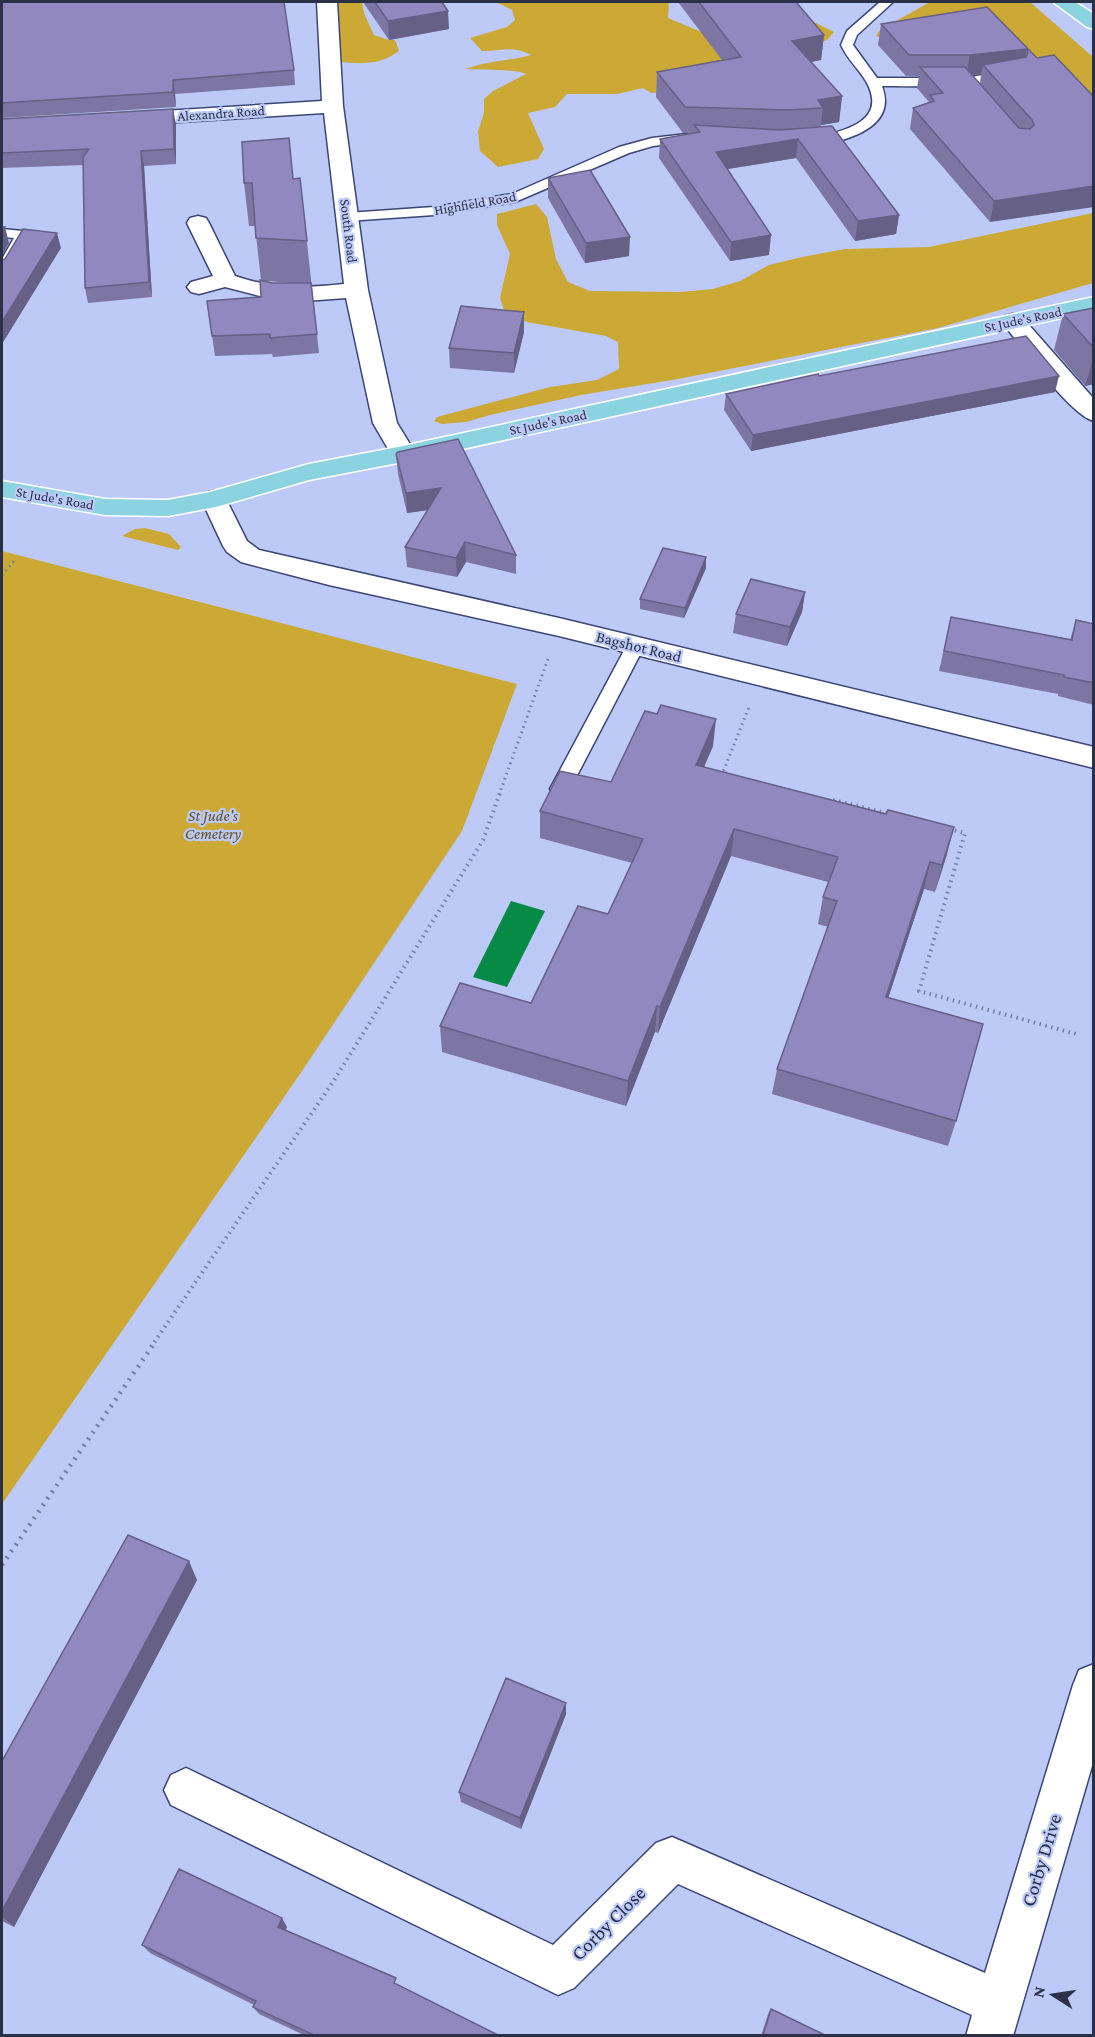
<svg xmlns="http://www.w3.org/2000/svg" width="1095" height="2037" font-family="'Crimson Pro',serif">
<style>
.green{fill:#cba934}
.water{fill:#088a47}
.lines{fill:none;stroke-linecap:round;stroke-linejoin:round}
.lane-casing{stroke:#3b4676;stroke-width:3}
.street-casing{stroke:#3b4676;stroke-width:3}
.primary-casing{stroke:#fff;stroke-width:3}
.path-far2{stroke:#767fa1;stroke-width:3;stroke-dasharray:1.5 4;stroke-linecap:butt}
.path-far1{stroke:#767fa1;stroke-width:4;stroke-dasharray:1.5 4.5;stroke-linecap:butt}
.path{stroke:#767fa1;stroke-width:4.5;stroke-dasharray:2 6;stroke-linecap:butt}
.lane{fill:#fff;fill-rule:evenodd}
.street{fill:#fff;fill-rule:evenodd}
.primary{fill:#8bd3e0;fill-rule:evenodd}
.wall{fill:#7d75a4;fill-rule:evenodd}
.shaded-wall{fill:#665f86}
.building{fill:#9188bf;stroke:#665f86;stroke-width:1.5}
.labels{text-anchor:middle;stroke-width:4.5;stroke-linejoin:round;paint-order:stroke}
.far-street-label{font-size:14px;fill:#2a3046;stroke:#bdcaf8}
.street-label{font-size:16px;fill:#2a3046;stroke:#bdcaf8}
.park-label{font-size:16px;font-style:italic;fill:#625322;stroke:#bdcaf8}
.near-street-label{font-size:20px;fill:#2a3046;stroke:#bdcaf8}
</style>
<rect width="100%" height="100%" fill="#bdcaf8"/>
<!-- green -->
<path class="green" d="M334 2H362L364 13 374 35 389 40H395L399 51C380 65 363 64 341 62Z
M496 2H669L668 18 711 36 814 22 834 32 827 40 814 45 666 92 651 93 643 88 617 94H567L555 107 528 113 544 149 538 159 498 167 480 151 478 131 484 113V99L493 91 526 74C516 69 480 70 466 69 487 61 509 61 531 55 513 45 502 51 482 51L470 38 507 27 515 20 512 10Z
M930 2H1030L1093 57V101L876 36 880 30Z
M536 204 547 217 556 259 568 282 590 291 680 292 713 289 740 281 769 265 802 257 845 249 929 247 1093 213V283L938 328 678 379 581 395 490 415 466 422 442 424 434 421 437 417 550 387 597 380 619 369 618 342 606 336 527 322 505 313 500 298 510 254 497 225V214Z
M145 528 169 534 181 547 178 550 122 536 135 529Z
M2 551 517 684 462 831 300 1074 2 1504Z"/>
<!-- water -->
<path class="water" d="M511 901 545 911 507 987 473 977Z"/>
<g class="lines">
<defs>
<path id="lane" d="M880 2H893L857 35 853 45 877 78H966L1009 70 1015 74C999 89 907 86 882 86 898 128 846 141 814 146L809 145 807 142 809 139C837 132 889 125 867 83 860 70 847 59 841 45L847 31Z
M687 134 694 138 692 141 653 146 629 153 515 202 434 215 347 221 340 217 347 213 434 207 512 194 619 147 652 138Z
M2 229 23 231 30 235 7 273 2 274V259L14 238 2 237Z
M636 639 642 641 645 645 570 789 567 794 560 796 553 794 550 789 627 645 630 641Z"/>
<path id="street" d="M317 2H337L343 106 368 290 397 423 416 454 412 459 403 462 394 459 373 423 346 298 305 301 275 300 225 287 199 294 191 292 187 287 191 282 213 276 187 223 190 218 198 216 206 218 209 223 235 276C272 289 306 288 344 284L324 113 131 125 124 123 121 119 124 115 131 113 322 101Z
M1013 314 1021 316 1094 399V421C1071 416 1022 347 1005 326L1001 321 1005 316Z
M214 491 223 493 247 541 259 550 559 618 1094 747V768L559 636 329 585 241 562 227 552 223 546 201 499 205 493Z
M1094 1664V1759L1013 2036H966L972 2015 678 1884 574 1988 558 1995 171 1805 164 1790 171 1775 186 1768 553 1945 656 1843 672 1837 985 1973 1073 1685 1079 1670Z"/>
<path id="primary" d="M1053 2H1075L1094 14V29L1087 27Z
M1094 297V311L403 462 309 480 216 507 168 516 105 515 2 497V481L105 499 168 500 210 492 309 464 403 446Z"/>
</defs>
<!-- lane casing -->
<use href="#lane" class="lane-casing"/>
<!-- street casing -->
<use href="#street" class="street-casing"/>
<!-- primary casing -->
<use href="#primary" class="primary-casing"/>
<!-- path-far2 -->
<path class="path-far2" d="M2 575 14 561
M727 773 723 772 749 707
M499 795 548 659"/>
<!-- path-far1 -->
<path class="path-far1" d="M833 800 890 814
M949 829 965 833 919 991 1080 1035
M151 1347 333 1082 483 840 500 793"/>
<!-- path -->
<path class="path" d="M2 1565 153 1345"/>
<!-- lane -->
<use href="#lane" class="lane"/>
<!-- street -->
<use href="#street" class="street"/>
<!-- primary -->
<use href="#primary" class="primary"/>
</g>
<!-- wall -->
<path class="wall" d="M2 2 294 70 295 85 175 94 176 107 2 118Z
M363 2H442L449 29 389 40Z
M678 2H797L824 35 821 60 811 62 842 96 839 122 821 125V127L899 215 896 234 855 241 796 158 727 169 769 255 730 261 659 158 660 139 693 133H683L656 97 657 72 722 60Z
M987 7 1037 58 1094 97 990 222 910 129 913 108 929 102 917 88 919 76H906L878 45 881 24ZM981 74 980 84 971 75Z
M2 119 176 124V164L144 166 152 297 88 303 85 288 84 165 2 168Z
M300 178 319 353 273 357 272 354 215 356 207 301 261 297V280L255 226H249L244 183ZM267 281 292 283H272Z
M548 178 629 256 585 263 548 198Z
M1094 308V384L1085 386 1054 350 1063 314Z
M524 312V332L514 373 450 368 449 348Z
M819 376 1055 392 751 451 724 410 726 394Z
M396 454 516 555V574L466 562 457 577 407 567 405 547 428 510 407 513 398 474Z
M706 557V568L684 618 640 609V599Z
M805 592 802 612 787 646 733 633 736 614Z
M951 617 1070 640 1076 620 1094 624V705L1058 696V694L939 671Z
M713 746 704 767 947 854 935 892 924 889 888 998 956 1121 948 1146 772 1094 777 1069 828 927 818 924 823 897 828 882 731 856 658 1033 655 1032 626 1106 442 1052 440 1026 531 1003 608 914 632 863 540 838V811L611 782Z
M197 1580 14 1927 2 1921V1761Z
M566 1703V1714L521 1829 461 1802 459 1792Z
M287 1927 285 1930 399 1985 500 2036H306L259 2014 253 2007 254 2005 150 1953 142 1945Z
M771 2009 827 2036H761L768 2014Z"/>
<!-- shaded-wall -->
<path class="shaded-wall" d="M448 11 449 29 389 40 388 21Z
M824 35 821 60 789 66 792 41Z
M1027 49 1023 69 983 65 981 74 966 76 970 55Z
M173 80 175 94 176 107 173 92Z
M842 96 839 122 821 125 823 108 818 100Z
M173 109 176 124V164L174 149Z
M798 139 796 158 715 171 716 152Z
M141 151 144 166 152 297 149 282Z
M1094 186V207L990 222 994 201Z
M899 215 896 234 855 241 858 221Z
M5 227 9 243 2 256V234Z
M57 233 61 248 2 344V322Z
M771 235 769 255 730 261 731 242Z
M630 237 629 256 585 263 586 243Z
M524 312V332L514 373V353Z
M1094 356V384L1085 386Z
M1059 376 1055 392 751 451 753 435Z
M441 488 442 508 407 513 406 493Z
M465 542 466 562 457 577 456 558Z
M706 557V568L684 618 685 608Z
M805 592 802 612 787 646 790 627Z
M716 719 713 746 693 792 696 765Z
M954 827 947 854 935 892 942 865Z
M734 829 731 856 658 1033 660 1007Z
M930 862 924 889 880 1023 886 997Z
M657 1006 655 1032 626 1106 628 1081Z
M189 1561 197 1580 14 1927 2 1916V1911Z
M566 1703V1714L521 1829 520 1818Z
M282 1918 287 1927 283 1936 278 1927Z"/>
<!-- building -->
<path class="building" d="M2 2H284L294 70 173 80V92L2 103Z
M375 2H442L448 11 388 21Z
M699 2H796L824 35 792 41 842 96 818 100 823 108 787 110 685 107 657 72 741 57Z
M987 7 1037 58 1054 55 1094 97V186L994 201 913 108 934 101 930 95 943 93 920 67H965L1019 128 1030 129 1034 125 1032 120 983 65 1026 57 1028 53 1027 49 970 55H909L881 24Z
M173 109 174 149 141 151 149 282 85 288 83 157 89 149 2 153V119Z
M694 125 780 130 832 126 899 215 858 221 798 139 716 152 771 235 731 242 660 139 700 132Z
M289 138 293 179 300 178 307 241 256 238 252 183H244L242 142Z
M590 170 630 237 586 243 548 178Z
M2 227H5L2 234Z
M23 229 57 233 2 322V260L5 259Z
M260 280 272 283H311L317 334 270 338V334L212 336 207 301 261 297Z
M461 306 524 312 514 353 449 348Z
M1094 308V348L1063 314Z
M1026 336 1059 376 753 435 726 394 818 374 819 376Z
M458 439 516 555 465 542 456 558 405 547 441 488 406 493 396 454 398 452Z
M663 548 706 557 685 608 640 599Z
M751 579 805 592 790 627 736 614Z
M951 617 1072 640 1076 620 1094 624V683L1064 677V675L944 651Z
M661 705 716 719 696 765 886 814 888 810 954 827 942 865 930 862 886 997 983 1024 956 1121 777 1069 837 901 823 897 838 857 734 829 660 1007 657 1006 628 1081 440 1026 460 983 531 1003 578 906 608 914 643 839 540 811 560 771 611 782 645 711 657 714Z
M128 1535 189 1561 2 1911V1761Z
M506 1678 566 1703 520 1818 459 1792Z
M179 1869 282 1918 278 1927 396 1978 394 1983 500 2036H316L253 2007 256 2001 142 1945Z
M771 2009 827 2036H763Z"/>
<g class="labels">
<!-- far-street labels -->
<g class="far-street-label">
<text transform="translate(221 113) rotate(-4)" y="5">Alexandra Road</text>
<text transform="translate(475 203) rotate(-10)" y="5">Highfield Road</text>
<text transform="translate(349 231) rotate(83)" y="5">South Road</text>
<text transform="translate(1023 319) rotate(-12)" y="5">St Jude's Road</text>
<text transform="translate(548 422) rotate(-12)" y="5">St Jude's Road</text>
<text transform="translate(55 498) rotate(10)" y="5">St Jude's Road</text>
</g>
<!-- street labels -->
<g class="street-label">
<text transform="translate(639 646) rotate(14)" y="6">Bagshot Road</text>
</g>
<!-- park labels -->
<g class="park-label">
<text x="213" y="821">St Jude's<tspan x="213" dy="18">Cemetery</tspan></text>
</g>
<!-- near-street labels -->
<g class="near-street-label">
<text transform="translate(1041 1860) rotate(-73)" y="7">Corby Drive</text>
<text transform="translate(608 1923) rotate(-45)" y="7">Corby Close</text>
</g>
</g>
<!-- border -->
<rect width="1095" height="2037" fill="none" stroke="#2a3046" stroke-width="6"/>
<!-- north arrow -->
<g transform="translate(1053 1995) rotate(282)" stroke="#bdcaf8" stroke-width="4.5" paint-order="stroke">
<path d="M0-4.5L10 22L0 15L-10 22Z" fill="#2a3046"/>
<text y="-9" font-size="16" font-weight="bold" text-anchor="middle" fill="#2a3046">N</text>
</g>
</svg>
